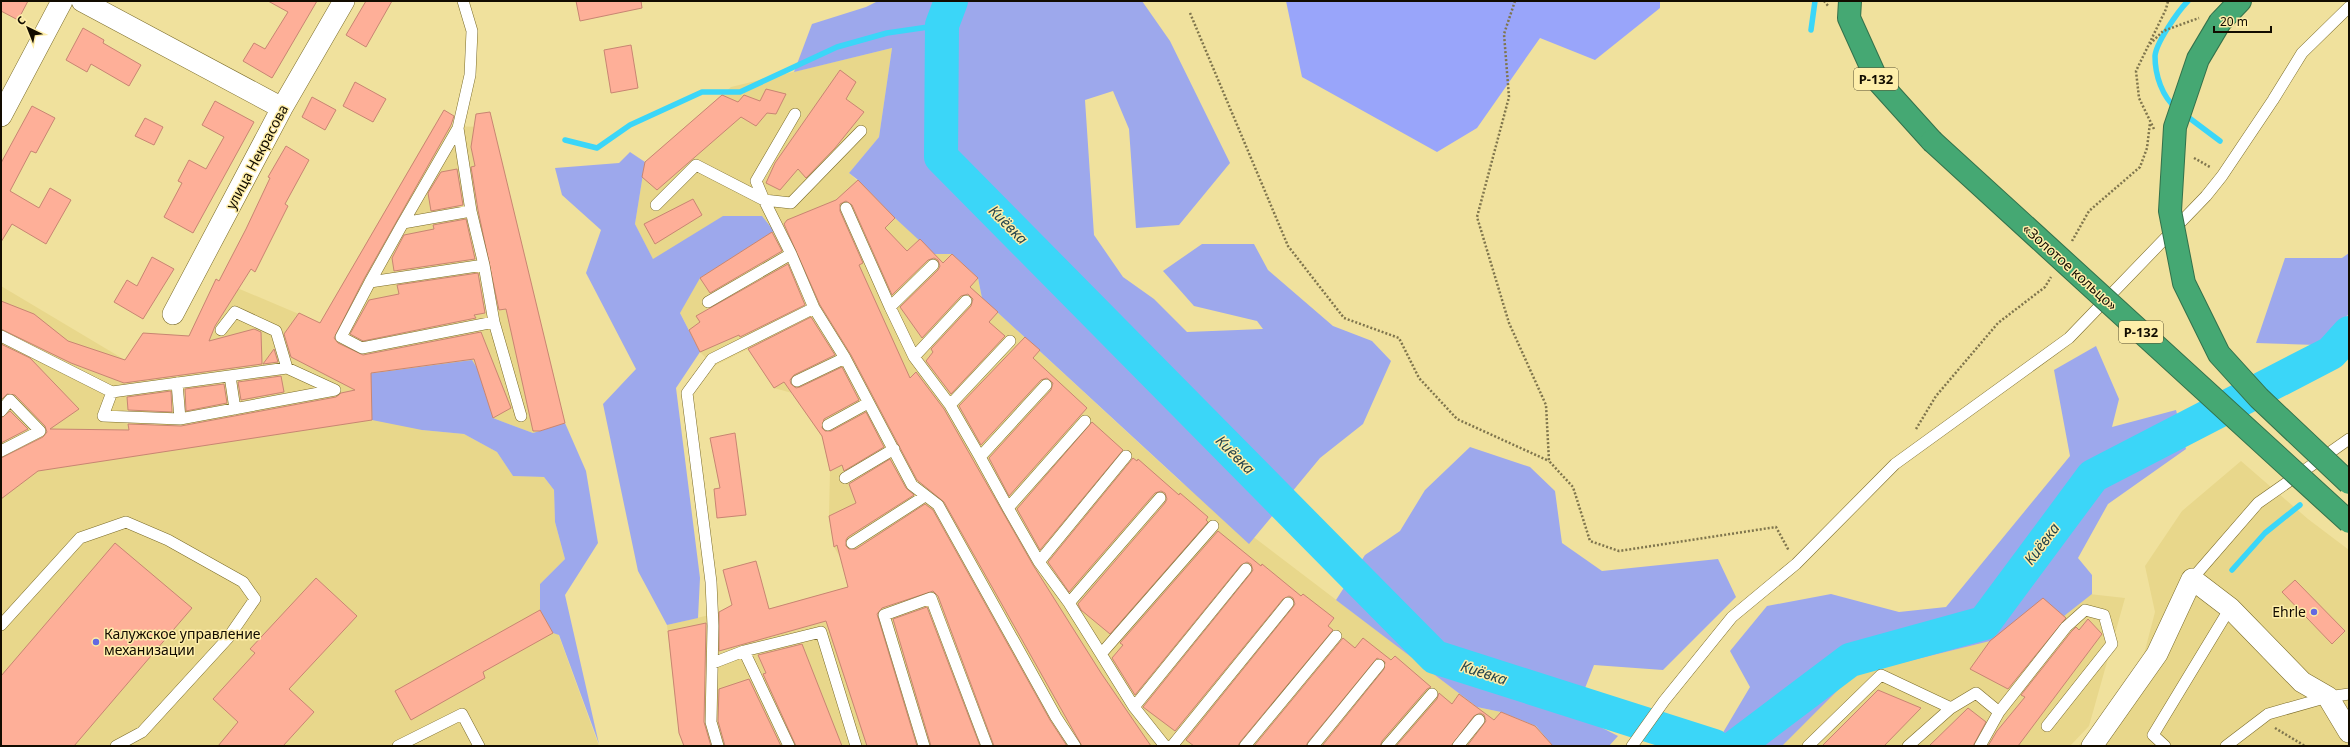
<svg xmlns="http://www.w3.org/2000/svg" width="2350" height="747" font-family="'Noto Sans',sans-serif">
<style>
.built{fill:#e8d78b}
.green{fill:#99a5fa}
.forest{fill:#9da8ec}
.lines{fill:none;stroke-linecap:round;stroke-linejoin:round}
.stream{stroke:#3bd6f8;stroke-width:5.5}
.river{stroke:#3bd6f8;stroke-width:34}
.building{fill:#feaf98;stroke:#c88572}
.lane-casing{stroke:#7a6b28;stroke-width:12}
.street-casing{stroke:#7a6b28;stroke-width:22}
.highway-casing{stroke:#33714b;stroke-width:24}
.path{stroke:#7f754d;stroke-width:2.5;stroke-dasharray:2 2;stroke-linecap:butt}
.lane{stroke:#fff;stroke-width:11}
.street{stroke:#fff;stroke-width:21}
.highway{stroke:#45a873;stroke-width:22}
.highway-bridge-casing{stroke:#33714b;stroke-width:24;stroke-linecap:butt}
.highway-bridge{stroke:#45a873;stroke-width:22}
.poi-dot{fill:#6369e2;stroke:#feeeaa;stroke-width:1.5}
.labels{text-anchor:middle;stroke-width:3;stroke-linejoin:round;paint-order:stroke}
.shield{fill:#feeeaa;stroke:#595033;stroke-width:1}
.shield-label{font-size:13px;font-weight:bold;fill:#120c00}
.street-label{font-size:14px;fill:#120c00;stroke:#feeeaa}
.poi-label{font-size:14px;fill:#120c00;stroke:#feeeaa;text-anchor:end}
.water-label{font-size:15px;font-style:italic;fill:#26454d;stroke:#feeeaa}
</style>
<rect width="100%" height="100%" fill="#f0e19d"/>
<!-- built -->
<path class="built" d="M892 48 879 137 849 173 934 254H952L978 278 982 298 1180 481 1477 707 1501 712 1536 726 1553 746H684L679 733 667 625 718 613 730 607 739 617 848 587 841 559 834 547 829 516 830 471 822 437 792 393 774 388 748 349 714 366 700 352 635 224 645 162 731 87Z
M434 126 493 127 565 423 533 433 493 418 477 368 422 430 464 434 497 452 513 476 544 477 554 490 555 522 565 559 540 584 599 746H1V286L125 360 143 333 189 336 216 279 320 323Z
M2241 461 2308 519 2349 550V746H2078L2114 707 2143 658 2155 612 2145 566 2182 511Z
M2053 590 2125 598 2089 726 2070 746H1766L1853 675 1990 641Z"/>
<!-- green -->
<path class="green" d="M1286 1H1660V8L1595 60 1540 38 1477 128 1437 152 1302 77Z"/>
<!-- forest -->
<path class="forest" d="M878 1H1142L1170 41 1230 163 1179 225 1136 228 1129 129 1113 91 1085 100 1094 235 1123 277 1154 299 1187 332 1263 329 1257 321 1194 306 1163 271 1202 244H1254L1268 270 1333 326 1372 341 1391 361 1363 424 1320 458 1249 544 982 298 978 278 952 254H934L895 218 858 180 849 173 879 137 892 48 794 72 812 24 866 7Z
M630 152 645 162 635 224 653 259 723 216H762L774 231 700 278 680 313 700 352 676 388 700 578 698 618 667 625 638 571 603 404 636 369 586 273 601 230 562 195 555 168 619 163Z
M2349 253V314L2316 345 2256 343 2285 258H2342Z
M2096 346 2119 399 2112 427 2176 410 2186 449 2108 504 2078 558 2092 575V594L2064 616 1990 641 1853 675 1782 746H1715L1750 687 1730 651 1767 606 1831 594 1899 612 1946 607 2070 456 2054 370Z
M472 360 477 368 493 418 533 433 565 423 586 471 598 543 565 595 599 744 559 635 553 633 540 610V584L565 559 555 522 554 490 544 477 513 476 497 452 464 434 422 430 372 420 371 387 344 377Z
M1470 447 1530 467 1555 491 1562 543 1602 571 1718 559 1736 597 1663 670 1594 665 1575 714 1618 736 1609 746H1553L1536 726 1501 712 1477 707 1336 600 1365 555 1400 531 1425 490Z"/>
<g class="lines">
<!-- stream -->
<path class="stream" d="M1811 30 1815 1
M2177 109C2162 97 2155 75 2155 56 2156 43 2178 11 2188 1
M2184 114 2220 141
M565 140 597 148 630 125 702 92H740L837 47 887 33 942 25
M2232 570 2265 533 2300 505"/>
<!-- river -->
<path class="river" d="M951 1 942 25 941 157 1435 657 1714 746
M1736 746 1850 660 1984 623 2093 476 2331 353 2349 333"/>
</g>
<!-- building -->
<path class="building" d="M1 1H28L18 20 1 11Z
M268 1H317L272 78 243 61 254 43 265 49 288 12Z
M366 1H392L366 47 346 35Z
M576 1H641L642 8 580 21Z
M83 28 104 40 103 43 141 65 129 86 91 64 87 72 66 60Z
M631 45 638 88 611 93 604 50Z
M840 70 856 82 846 99 864 112 835 148 806 178 798 169 780 190 766 183 775 163Z
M355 82 386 99 373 122 343 106Z
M766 89 786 94 776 114 767 113 756 126 741 117 657 190 642 177 645 162 722 95 738 102 744 95 760 101Z
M312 97 336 110 325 130 302 117Z
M215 101 254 122 193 233 164 217 182 183 178 181 189 160 206 169 224 137 202 125Z
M32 106 55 118 36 153 31 151 10 191 39 208 50 188 71 200 46 244 12 224 1 242V163Z
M444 110 454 116 451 125 364 279 334 338 338 343 363 355 481 332 511 408 493 418 474 359 371 373 372 420 38 471 1 499V458L43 437 47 432 45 426 15 395 7 394 1 400V344L30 358 79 409 50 429 129 430 128 424 181 426 336 397 341 393 355 390 291 357 284 334 299 313 320 323Z
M490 112 565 423 540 431H533L506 309 499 310 478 210 471 167 475 166 471 147 476 114Z
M145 118 163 127 154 145 135 136Z
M286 146 309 160 285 204 288 206 255 272 251 269 215 326 209 341 254 329 261 332 262 364 124 383 71 363 1 329V301L34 314 68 341 125 360 143 333 189 336 216 279 219 281 246 229 270 178 268 177Z
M457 169 463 205 431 211 428 193 441 172Z
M858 180 895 218 885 228 907 251 920 239 943 263 952 254 978 278 970 287 998 312 989 322 1005 336 951 394 926 361 933 352 931 349 971 306 973 299 968 294 961 296 922 338 900 307 938 270 940 266 938 260 934 258 928 260 892 295 852 205 846 201 840 204V211L863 263 859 265 910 378 916 372 944 409 1033 565 1101 673 1151 746H1082L944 502 917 480 851 355 820 305 784 224 787 220 836 200Z
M693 199 702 215 655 244 644 224Z
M466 219 475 259 394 271 392 258 404 235 434 229 433 225Z
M772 232 782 251 710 293 700 278Z
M152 257 174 269 143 319 114 302 127 280 137 286Z
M788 264 805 305 740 337 739 335 700 352 689 330 700 322 696 316Z
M478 273 485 313 474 315 476 318 363 341 350 334 369 300 399 294 397 285Z
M811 317 835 355 794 375 790 380 791 384 796 388 800 387 842 367 859 400 824 419 822 428 825 431H831L866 412 884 447 844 471 842 465 830 471 822 436 784 382 774 388 748 349Z
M1025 337 1040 350 1033 358 1087 408 1009 496 989 458 1051 390 1053 383 1047 378 1041 380 981 445 959 406Z
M274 349 278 362 263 364Z
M281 376 284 392 241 400 238 382Z
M224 384 227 403 186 411 185 389Z
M171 391 172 412 128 410 127 397Z
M10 411 28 429 1 443V418Z
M1092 422 1123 450 1040 550 1017 509Z
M735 433 746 515 717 518 714 489 720 488 710 438Z
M1133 458 1137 461 1138 459 1179 495 1180 493 1208 517 1206 520 1208 522 1110 634 1081 610 1078 604 1165 503 1167 499 1165 493 1161 491 1155 493 1069 592 1048 562Z
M890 459 906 488 914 495 848 537 846 540V546L849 549H856L925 504 933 510 1050 720 1067 746H994L938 596 933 591 882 608 877 614 917 746H867L826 621 719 651V612L732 605 723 570 756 561 769 609 848 587 837 545 834 547 829 516 856 503 849 484Z
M1218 531 1261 566 1262 564 1301 596 1303 594 1334 618 1328 626 1333 630 1240 742 1238 746H1194L1186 740 1293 607 1295 604 1293 598 1289 596 1283 599 1175 731 1143 707 1251 573 1253 570 1251 564 1247 562 1241 565 1135 695 1112 658 1123 645 1120 643Z
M115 543 192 608 74 746H1V676Z
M316 578 357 616 289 689 314 712 283 746H218L238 722 213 699 255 653 250 649Z
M2295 580 2345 631 2332 644 2282 592Z
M2043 598 2066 618 2008 689 1970 669 1990 641Z
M927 607 980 746H931L893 619Z
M540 610 553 633 483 672 485 678 411 720 395 691Z
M2088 619 2102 634 2018 746H1988L1997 731 2025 697 2021 695 2071 632 2076 627 2079 630Z
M706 623 704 722 711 746H684L679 733 668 631Z
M1343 638 1355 648 1363 638 1391 660 1395 656 1431 687 1427 689 1382 741 1380 746H1322L1384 669 1385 662 1377 658 1308 742 1306 746H1254Z
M802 644 842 746H796L763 674 766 673 758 655Z
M749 679 781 746H725L718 721 719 689Z
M1878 690 1921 708 1884 746H1822Z
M1439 693 1452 704 1459 694 1494 720 1501 712 1535 726 1553 746H1467L1486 721 1484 715 1480 713 1474 716 1451 746H1396L1437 699Z
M1968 708 1986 722 1973 746H1929Z"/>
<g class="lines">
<defs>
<path id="lane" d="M463 1 472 31 470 75 458 128 471 211 484 265 494 322 521 416
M795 114 756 181 764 200 791 203 861 131
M656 205 696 165 764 200 791 254 814 308 845 358 912 485 938 505 1056 717 1075 746
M846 208 890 307
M403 223 458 128
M484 265 370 282 341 337 362 348 494 322
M370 282 403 223 471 211
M708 302 791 254
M221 330 235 312 276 331 287 368
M1 336 112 392 287 368 335 390 180 419 103 416 112 392
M914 357 890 307 933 265
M230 376 235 409
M797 381 845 358
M177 383 180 419
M950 405 914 357 966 301
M1 411 10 400 40 431 1 451
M828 425 868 403
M980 457 950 405 1010 341
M845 478 894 449
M1008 508 980 457 1046 385
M852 543 925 496
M1039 562 1008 508 1085 421
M2192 579 2258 503 2349 439
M1069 603 1039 562 1126 456
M1 625 80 538 126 522 168 540 243 582 255 599 228 638 142 732 116 746
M744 651 821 632 856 746
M1101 654 1069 603 1160 498
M713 663 744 651 789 746
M1134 707 1101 654 1213 526
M1999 712 2066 627 2085 610 2104 615 2112 644 2047 726
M398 746 462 714 479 746
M718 746 711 722 713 626 711 582 687 393 712 359 814 308
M924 746 884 615 931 598 987 746
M1165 746 1134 707 1246 569
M1172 746 1288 603
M1245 746 1336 636
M1313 746 1379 665
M1387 746 1432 694
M1458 746 1479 720
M1632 746 1664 701 1732 617 1796 564 1895 464 2069 338 2206 196 2222 176 2273 100 2302 53 2349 7
M1808 746 1881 675 1951 708
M1908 746 1951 708 1976 693 1999 712 1980 746
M2165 746 2153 735 2230 608
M2226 746 2268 714 2328 697 2349 694"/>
<path id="street" d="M82 1 282 108
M1 116 62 1
M173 314 282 108 344 1
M2092 746 2157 654 2192 579 2230 608 2302 682 2328 697 2349 732"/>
<path id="highway" d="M1850 1 1849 18 1877 80 1932 141
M2220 22 2240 1"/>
</defs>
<!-- lane casing -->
<use href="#lane" class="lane-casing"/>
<!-- street casing -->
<use href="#street" class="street-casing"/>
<!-- highway casing -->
<use href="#highway" class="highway-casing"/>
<!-- path -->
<path class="path" d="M1515 1 1504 34 1509 97 1477 217 1509 323 1546 405 1549 461 1573 487 1590 541 1619 551 1776 527 1789 551
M1824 1 1829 7
M1190 13 1288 246 1344 318 1399 338 1419 378 1457 419 1549 461
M2150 44 2163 31 2199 18
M2154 129 2139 98 2136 71 2166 9 2168 1
M2194 158 2210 167
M2072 241 2089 211 2140 167 2147 148 2150 123
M1916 429 1936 396 1998 323 2045 287 2051 277
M2275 728 2305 746"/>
<!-- lane -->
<use href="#lane" class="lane"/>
<!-- street -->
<use href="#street" class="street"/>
<!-- highway -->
<use href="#highway" class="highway"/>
<defs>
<path id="highway-bridge" d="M2220 22 2198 59 2175 127 2170 211 2184 283 2219 354 2259 398 2349 483
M1932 141 2349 522"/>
</defs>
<!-- highway-bridge casing -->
<use href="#highway-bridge" class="highway-bridge-casing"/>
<!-- highway-bridge -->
<use href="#highway-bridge" class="highway-bridge"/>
</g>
<!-- markers -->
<g class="poi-dot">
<circle cx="2314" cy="612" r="4"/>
<circle cx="96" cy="642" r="4"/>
</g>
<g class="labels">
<!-- shield labels -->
<g class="shield">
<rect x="1854" y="68" width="44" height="22" rx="3"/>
<rect x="2119" y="321" width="44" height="22" rx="3"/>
</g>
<g class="shield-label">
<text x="1876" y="84">Р-132</text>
<text x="2141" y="337">Р-132</text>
</g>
<!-- street labels -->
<g class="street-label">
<text transform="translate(257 157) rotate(-62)" y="5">улица Некрасова</text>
<text transform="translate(2070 267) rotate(42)" y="5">«Золотое кольцо»</text>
</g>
<!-- poi labels -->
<g class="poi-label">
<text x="2306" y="617">Ehrle</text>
<text x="104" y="639" text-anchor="start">Калужское управление<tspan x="104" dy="16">механизации</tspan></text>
</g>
<!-- water labels -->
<g class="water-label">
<text transform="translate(1008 225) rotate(45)" y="5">Киёвка</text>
<text transform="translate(1235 455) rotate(45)" y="5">Киёвка</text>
<text transform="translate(2042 544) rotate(-53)" y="5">Киёвка</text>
<text transform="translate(1484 673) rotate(18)" y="5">Киёвка</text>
</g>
</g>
<!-- border -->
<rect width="2350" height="747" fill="none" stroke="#120c00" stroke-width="4"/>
<!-- north arrow -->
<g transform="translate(28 28) rotate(317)" stroke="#feeeaa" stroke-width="3" paint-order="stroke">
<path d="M0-3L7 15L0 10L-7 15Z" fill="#120c00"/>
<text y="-6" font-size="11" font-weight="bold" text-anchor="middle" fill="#120c00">С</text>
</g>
<!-- scale -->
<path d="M2214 26v6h57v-6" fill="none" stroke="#120c00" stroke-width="2"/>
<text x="2220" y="26" font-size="12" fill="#120c00" stroke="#feeeaa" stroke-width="3" paint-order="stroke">20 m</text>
</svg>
